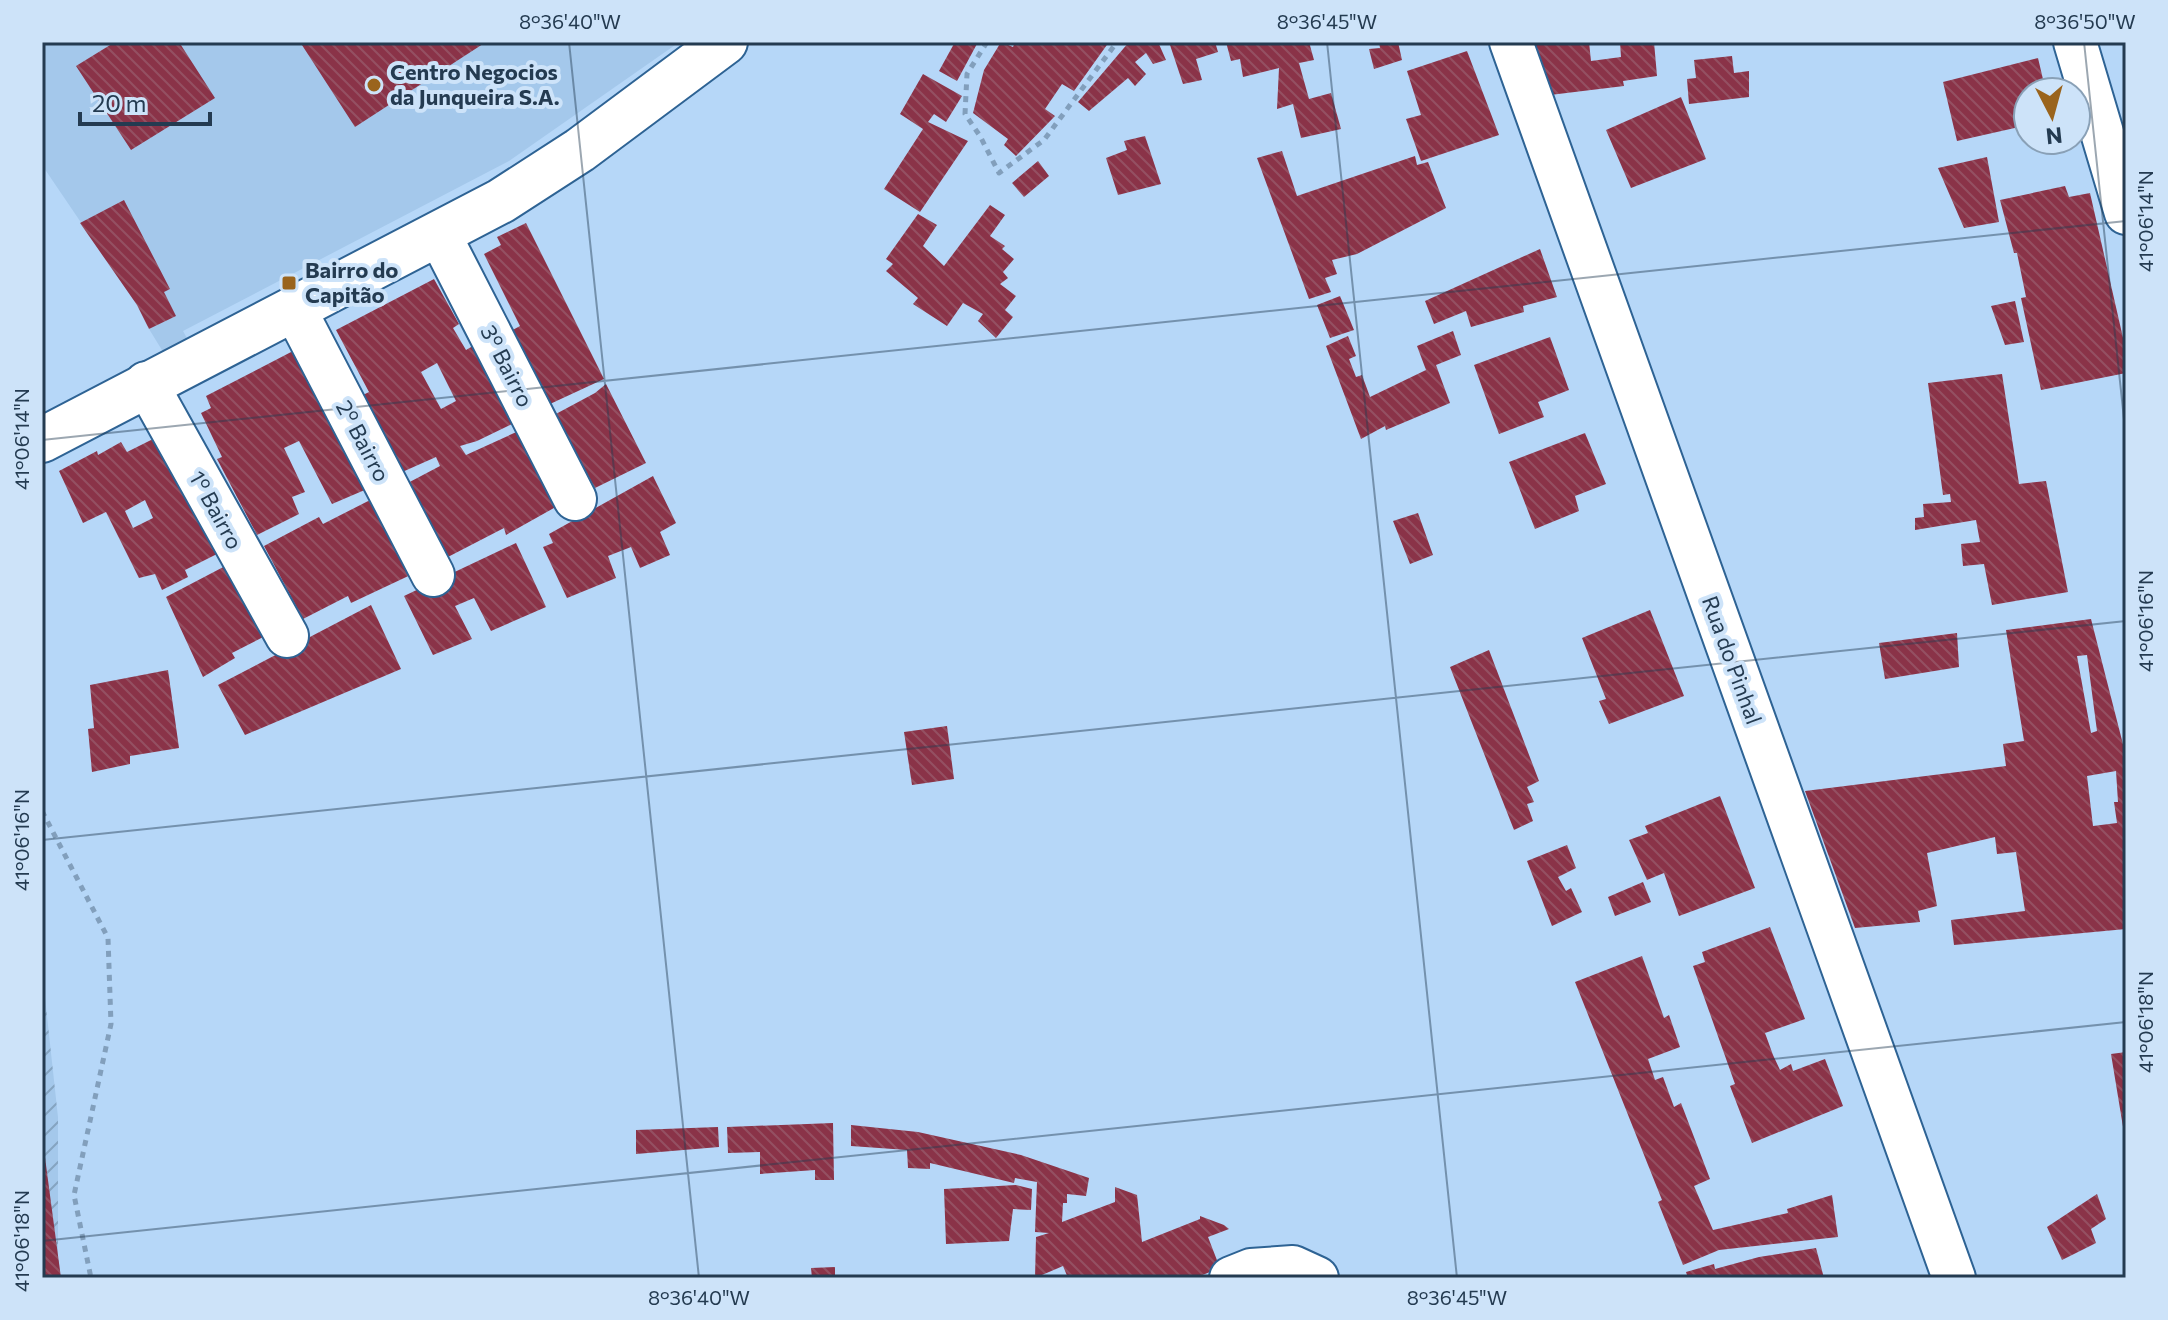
<svg xmlns="http://www.w3.org/2000/svg" width="2168" height="1320" font-family="Commissioner,sans-serif">
<style>
.built{fill:#a4c8eb}
.industrial{fill:url(#industrial-furrows)}
.building{fill:url(#building-back-hatch);fill-rule:evenodd}
.lines{fill:none;stroke-linecap:round;stroke-linejoin:round}
.minor-casing{stroke:#2e6394;stroke-width:46}
.secondary-casing{stroke:#2e6394;stroke-width:48}
.path{stroke:#829fbc;stroke-width:5;stroke-dasharray:6 6;stroke-linecap:butt}
.minor{stroke:#fff;stroke-width:42}
.secondary{stroke:#fff;stroke-width:44}
.ticks{fill:none;stroke:#243b51;stroke-width:2;stroke-opacity:0.45}
.poi-dot{fill:#9a641d;stroke:#cde3f9;stroke-width:3}
.labels{text-anchor:middle;stroke-width:8;stroke-linejoin:round;paint-order:stroke}
.poi-label{font-size:22px;font-weight:bold;fill:#243b51;stroke:#cde3f9;text-anchor:start}
.street-label{font-size:22px;fill:#243b51;stroke:#cde3f9}
.neatline{fill:none;stroke:#243b51;stroke-width:3}
.ticks-label{font-size:20px;text-anchor:middle;fill:#243b51}
</style>
<defs>
<pattern id="industrial-furrows" width="10" height="10" patternUnits="userSpaceOnUse" patternTransform="scale(2)"><rect width="10" height="10" fill="#a4c8eb"/><path d="M-1 1l2-2M0 10L10 0M9 11l2-2" fill="none" stroke="#85a4c1"/></pattern>
<pattern id="building-back-hatch" width="6" height="6" patternUnits="userSpaceOnUse" patternTransform="scale(2)"><rect width="6" height="6" fill="#8a3348"/><path d="M-1 5l2 2M0 0l6 6M5-1l2 2" fill="none" stroke="#945062"/></pattern>
</defs>
<rect width="100%" height="100%" fill="#b6d7f8"/>
<!-- built -->
<path class="built" d="M42 42H678V43L509 161 183 331 189 342 165 355 149 329 175 316 163 292 137 305 42 165Z"/>
<!-- industrial -->
<path class="industrial" d="M42 970 58 1117V1257L61 1278H42Z"/>
<!-- building -->
<path class="building" d="M115 42H179L215 98 131 150 76 66Z
M300 42H486L355 127Z
M955 42H978L957 81 939 71Z
M1001 42 1013 47 1015 42H1109L1074 91 1062 84 1045 109 1055 116 1016 156 1004 145 1008 139 973 113 984 70Z
M1129 42H1158L1166 60 1153 64 1146 53 1135 62 1146 74 1135 86 1128 78 1089 111 1078 102Z
M1169 42H1215L1218 52 1196 59 1202 80 1183 84Z
M1226 42H1309L1314 60 1299 63 1309 99 1331 93 1341 129 1301 138 1293 104 1277 109 1279 68 1243 77 1240 59 1231 61Z
M1379 42H1398L1402 60 1374 69 1369 49 1380 48Z
M1532 42H1589L1591 61 1621 57 1620 42H1654L1657 76 1623 81 1624 86 1550 95Z
M1467 51 1499 135 1421 161 1406 119 1421 115 1407 71Z
M1732 56 1734 73 1749 71V97L1689 104 1687 79 1696 78 1694 60Z
M2038 58 2046 92H2028V125L1957 141 1943 82Z
M923 74 962 96 946 122 934 114 928 122 968 141 920 212 884 189 923 129 900 114Z
M1681 97 1706 159 1631 188 1606 130Z
M1145 136 1161 184 1118 195 1106 158 1127 150 1124 141Z
M1282 151 1297 196 1415 156 1417 165 1428 162 1446 208 1357 254 1332 260 1337 274 1325 278 1331 292 1309 299 1257 158Z
M1987 157 1999 222 1964 228 1938 168Z
M1038 161 1049 176 1024 197 1012 183Z
M2065 186 2069 197 2090 193 2126 351V373L2041 390 2021 298 2026 297 2017 253H2014L2000 200Z
M124 200 170 289 164 292 176 316 149 329 137 305 80 223Z
M990 205 1005 215 990 236 1005 246 1002 249 1014 259 1003 272 1008 278 1000 284 1016 296 1005 310 1013 317 996 338 978 321 983 314 963 303 947 326 913 304 918 298 886 271 893 264 886 259 918 214 937 225 923 246 944 266Z
M526 223 604 379 550 404 509 332 520 326 484 254 501 245 497 237Z
M1540 249 1557 297 1523 306 1524 312 1471 327 1466 311 1434 324 1425 301Z
M434 279 459 324 453 328 466 350 478 343 518 421 477 441 460 446 466 455 523 429 561 504 506 535 504 528 444 559 404 485 440 466 436 457 400 473 361 396 369 392 336 330ZM437 363 456 401 441 409 421 372Z
M1340 296 1354 330 1330 338 1317 305Z
M2015 301 2024 342 2005 345 1991 306Z
M1453 331 1461 355 1436 365 1450 403 1386 430 1385 426 1361 439 1326 346 1348 336 1356 356 1349 359 1356 377 1362 375 1370 397 1426 370 1417 346Z
M1550 337 1569 390 1538 402 1544 417 1499 434 1474 365Z
M293 351 374 486 332 504 299 441 284 448 305 492 292 497 299 514 257 535 217 459 222 457 201 413 211 408 206 396Z
M2002 374 2019 484 2046 481 2068 592 1992 605 1984 564 1963 566 1961 544 1980 542 1976 520 1915 530V518L1924 517 1923 504 1951 502 1950 494 1943 495 1928 383Z
M606 384 646 463 595 488 554 415 595 393Z
M1585 433 1606 484 1575 496 1579 511 1535 529 1509 462Z
M155 438 223 551 185 570 188 577 162 590 155 574 139 578 106 512 83 523 59 471 97 451 98 455 121 442 127 452ZM145 500 153 518 133 528 125 511Z
M653 476 676 523 660 532 670 555 640 568 631 547 608 556 616 578 567 598 543 547 553 543 549 534Z
M378 496 419 571 351 603 348 596 344 598 303 619 264 546 319 517 323 524Z
M1418 513 1433 555 1410 564 1393 521Z
M516 543 546 607 491 631 474 598 455 606 472 639 433 655 404 596Z
M231 563 267 635 232 653 235 658 203 677 166 597Z
M371 605 401 669 245 735 218 685Z
M1650 610 1684 696 1609 724 1599 701 1606 699 1582 638Z
M2091 619 2126 756V929L1954 945 1951 920 2025 911 2016 852 1997 854 1995 837 1927 853 1937 906 1918 911 1920 922 1855 928 1805 791 2006 766 2003 744 2024 741 2006 630ZM2087 655 2097 731 2091 733 2077 656ZM2116 771 2118 802H2114L2117 823 2093 826 2087 776Z
M1957 633 1959 667 1885 679 1879 643Z
M1489 650 1539 781 1527 787 1534 802 1527 804 1533 821 1514 830 1450 667Z
M168 670 179 748 130 756V764L92 772 88 729 94 728 90 685Z
M947 726 954 779 912 785 904 732Z
M1720 796 1755 888 1679 916 1664 873 1647 880 1629 840 1648 833 1645 826Z
M1567 845 1576 868 1558 877 1566 891 1571 888 1582 912 1552 926 1527 861Z
M1643 882 1651 902 1615 916 1608 897Z
M1770 927 1805 1019 1765 1033 1773 1055 1780 1070 1791 1064 1793 1071 1825 1059 1843 1106 1752 1143 1730 1086 1735 1084 1693 966 1705 962 1702 952Z
M1642 956 1664 1018 1669 1015 1680 1047 1648 1059 1655 1080 1663 1077 1674 1107 1681 1103 1710 1179 1694 1186 1713 1230 1788 1213 1787 1209 1832 1195 1838 1237 1719 1250 1683 1265 1658 1202 1662 1200 1575 982Z
M2126 1052V1133H2124L2111 1054Z
M833 1123 834 1180H815V1170L760 1174V1152L728 1153 727 1127Z
M851 1125 918 1132 1021 1155 1089 1178 1086 1196 1067 1194V1203H1063L1062 1222 1115 1202V1187L1137 1195 1142 1242 1200 1219V1216L1224 1225 1229 1229 1208 1237 1220 1268 1195 1278H1068L1063 1266 1035 1278 1036 1237 1049 1233 1035 1232 1037 1182 1015 1178 1014 1183 930 1163V1169L908 1168 907 1150 851 1146Z
M718 1127 719 1147 636 1154V1130Z
M42 1150H44L61 1278H42Z
M1016 1185 1032 1189 1031 1210 1013 1209 1009 1241 946 1244 944 1189Z
M2097 1194 2106 1219 2091 1229 2096 1243 2062 1260 2047 1227Z
M1816 1248 1824 1278H1688L1686 1272 1714 1264 1715 1269 1759 1257Z
M835 1267V1278H812L811 1268Z"/>
<g class="lines">
<defs>
<path id="minor" d="M1511 42 1954 1278
M2075 42 2126 213
M439 234 575 499
M294 308 433 575
M146 383 287 636
M1231 1278 1251 1270 1293 1267 1317 1278"/>
<path id="secondary" d="M42 440 501 201 580 150 725 42"/>
</defs>
<!-- minor casing -->
<use href="#minor" class="minor-casing"/>
<!-- secondary casing -->
<use href="#secondary" class="secondary-casing"/>
<!-- path -->
<path class="path" d="M987 42 967 74 965 114 980 136 999 173 1044 140 1117 42
M42 811 108 938 111 1024 74 1195 91 1278"/>
<!-- minor -->
<use href="#minor" class="minor"/>
<!-- secondary -->
<use href="#secondary" class="secondary"/>
</g>
<!-- ticks -->
<path class="ticks" d="M569 42 699 1278M1327 42 1457 1278M2084 42 2126 438M42 440 2126 221M42 840 2126 621M42 1241 2126 1022"/>
<!-- markers -->
<g class="poi-dot">
<circle cx="374" cy="85" r="8"/>
<rect x="281" y="275" width="16" height="16" rx="4"/>
</g>
<g class="labels">
<!-- poi labels -->
<g class="poi-label">
<text x="390" y="80">Centro Negocios<tspan x="390" dy="25">da Junqueira S.A.</tspan></text>
<text x="305" y="278">Bairro do<tspan x="305" dy="25">Capitão</tspan></text>
</g>
<!-- street labels -->
<g class="street-label">
<text transform="translate(507 366) rotate(63)" y="8">3º Bairro</text>
<text transform="translate(363 441) rotate(62)" y="8">2º Bairro</text>
<text transform="translate(216 510) rotate(61)" y="8">1º Bairro</text>
<text transform="translate(1732 660) rotate(70)" y="8">Rua do Pinhal</text>
</g>
</g>
<!-- border -->
<rect width="2168" height="1320" fill="none" stroke="#cde3f9" stroke-width="88"/>
<!-- north arrow -->
<g transform="translate(2052 116) rotate(174)"><circle r="38" fill="#cde3f9" stroke="#89a0b6" stroke-width="2"/>
<path d="M0-6L14 30L0 20L-14 30Z" fill="#9a641d"/>
<text y="-12" font-size="22" font-weight="bold" text-anchor="middle" fill="#243b51">N</text>
</g>
<!-- scale -->
<path d="M80 112v12h130v-12" fill="none" stroke="#243b51" stroke-width="4"/>
<text x="92" y="112" font-size="24" fill="#243b51" stroke="#cde3f9" stroke-width="6" paint-order="stroke">20 m</text>
<rect x="44" y="44" width="2080" height="1232" class="neatline"/>
<g class="ticks-label">
<text x="570" y="29">8°36'40"W</text>
<text x="1327" y="29">8°36'45"W</text>
<text x="2085" y="29">8°36'50"W</text>
<text transform="translate(2146 221) rotate(-90)" y="7">41°06'14"N</text>
<text transform="translate(22 439) rotate(-90)" y="7">41°06'14"N</text>
<text transform="translate(2146 621) rotate(-90)" y="7">41°06'16"N</text>
<text transform="translate(22 840) rotate(-90)" y="7">41°06'16"N</text>
<text transform="translate(2146 1022) rotate(-90)" y="7">41°06'18"N</text>
<text transform="translate(22 1241) rotate(-90)" y="7">41°06'18"N</text>
<text x="699" y="1305">8°36'40"W</text>
<text x="1457" y="1305">8°36'45"W</text>
</g>
</svg>
